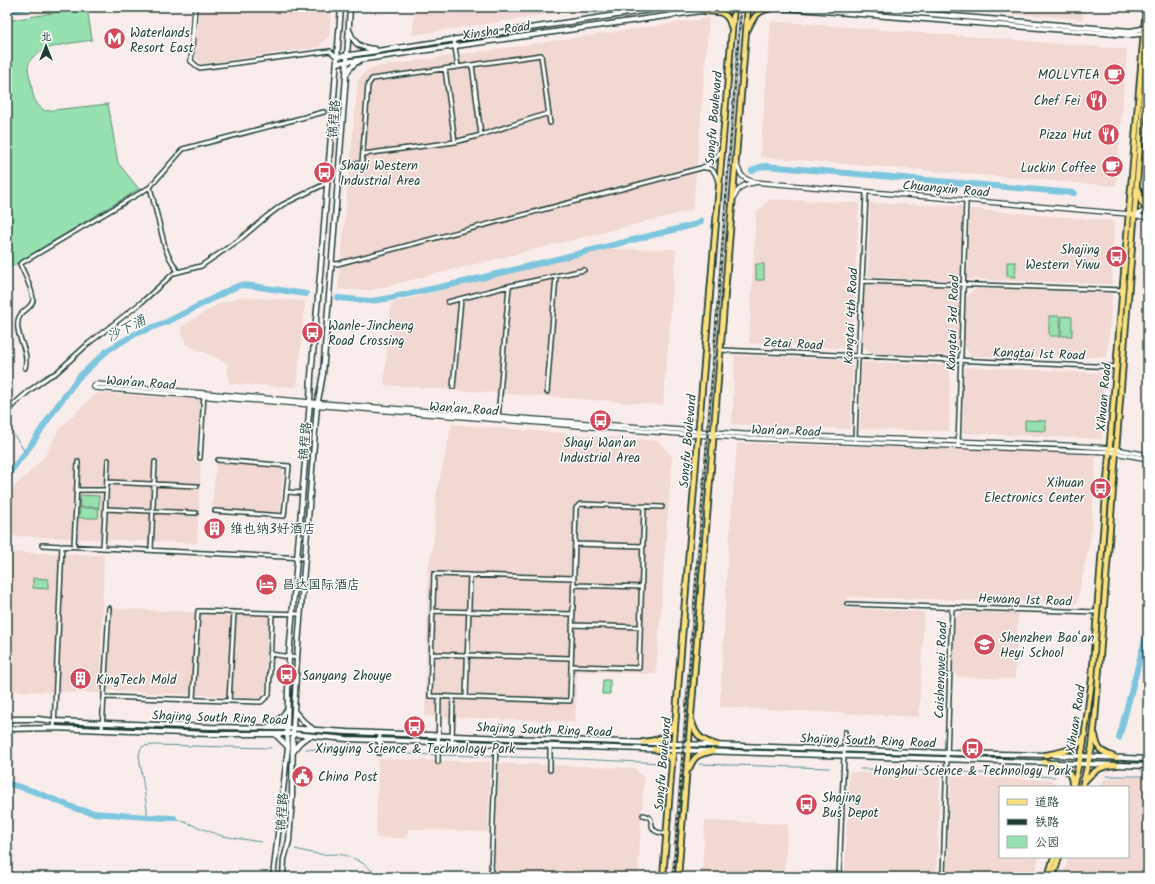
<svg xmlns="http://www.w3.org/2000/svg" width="1155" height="884" font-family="Kalam,'LXGW WenKai TC',sans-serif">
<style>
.built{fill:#f1d8d2}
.green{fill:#97e1b0;stroke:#5b8f72}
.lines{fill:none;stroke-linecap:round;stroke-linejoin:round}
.stream{stroke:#588f9a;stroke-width:1}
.river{stroke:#7ec5de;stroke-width:6}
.minor-casing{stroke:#1f3d34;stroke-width:6}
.tertiary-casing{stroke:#1f3d34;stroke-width:6}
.secondary-casing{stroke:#1f3d34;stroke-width:7}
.primary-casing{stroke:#1f3d34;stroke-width:8}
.minor{stroke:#fff;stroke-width:3}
.tertiary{stroke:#fff;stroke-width:3.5}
.secondary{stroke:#fff;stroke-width:4}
.primary{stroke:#fce080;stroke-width:4.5}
.rail-casing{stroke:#1f3d34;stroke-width:2.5}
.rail{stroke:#fff;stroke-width:1;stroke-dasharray:3;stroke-linecap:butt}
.labels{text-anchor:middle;stroke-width:3;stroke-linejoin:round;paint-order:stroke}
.street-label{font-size:13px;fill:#1f3d34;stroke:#fff}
.poi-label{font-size:13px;fill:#1f3d34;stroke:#fff;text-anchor:start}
.water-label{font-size:14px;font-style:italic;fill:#375f5e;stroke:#fff}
</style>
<rect width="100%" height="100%" fill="#f9edeb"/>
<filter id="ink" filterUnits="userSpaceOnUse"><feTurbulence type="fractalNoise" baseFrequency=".025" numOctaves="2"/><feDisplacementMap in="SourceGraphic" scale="8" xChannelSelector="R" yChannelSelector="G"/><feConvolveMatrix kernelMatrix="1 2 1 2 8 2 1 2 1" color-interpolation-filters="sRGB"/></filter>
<g filter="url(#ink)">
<!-- built -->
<path class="built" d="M200 7H331L329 36 318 47 202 64 195 57Z
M415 7H599L412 35Z
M1011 7H1084L1083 19 1012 14Z
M709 18 693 210 371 290H338L358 80 369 68Z
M771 21 1127 49 1116 186 760 157Z
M770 199 859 203 851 349 749 343 756 213Z
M870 203 962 206 960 280 868 277Z
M970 209 1114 221 1112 284 967 279Z
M606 249H676L663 405 384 385 391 303Z
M865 283 960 287 958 348 950 355 870 353 862 345Z
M975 289 1031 290 1112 294 1107 357H1029L971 356 964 345 966 297Z
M241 297 305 301 297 387 229 384 227 363 186 344 181 327 218 304Z
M735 355 853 360 850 429 732 424Z
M862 362 950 365 949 431 860 429Z
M965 367 1104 373 1102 439 962 433Z
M96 393 200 400 195 462H201L197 543 7 536V495L45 456 59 429Z
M452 424 658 441 672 457 656 674 577 671 575 722 425 716 428 568 434 540 436 495Z
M737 443 1050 452 1096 455 1091 535 1077 603 846 597 845 608 924 612 919 717 720 707 727 569Z
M216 462 283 468 280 514 212 508Z
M7 552 104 555 100 693 7 691Z
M106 608 269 616 265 691 260 698 102 690Z
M963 612 1018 613 1015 679 958 677 952 670 955 617Z
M378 759 490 762 488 832 408 829V838H376Z
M498 763 634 768 644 778 638 874 628 873 627 877H494Z
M849 772 940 776 936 877H845Z
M951 776 1051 780 1059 787H1000V857H1039L1034 877H947Z
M1148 776V877H1063L1069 857H1128V787H1099L1105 779Z
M705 821 788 824 784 877H702Z"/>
<!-- green -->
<path class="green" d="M87 7 92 40C76 43 30 45 28 67 28 71 30 78 31 82 33 95 33 103 45 111L108 104 118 163 139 189 17 263 7 270V21Z
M1007 262H1016L1015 277 1007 276Z
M756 264H764V280H756Z
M1049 316H1060V336H1049Z
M1062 316 1072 317V336H1061Z
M1025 420 1046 421V431L1025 430Z
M80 495 99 496V507H80Z
M80 508H99L98 518H79Z
M33 578 48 579V589L33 588Z
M603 680H610V694H602Z"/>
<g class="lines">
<!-- stream -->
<path class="stream" d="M7 424 25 452
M306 749 321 750
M387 753 437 755
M440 755 549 758
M552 758 663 763
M699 764 829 768
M860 769 932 771
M961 772 1055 777
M1106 776H1148
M147 817V809L139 755 141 748 144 746 153 745 271 748
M174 818 222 836 261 842
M295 849C303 851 311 853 319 854 325 855 332 854 338 854 354 856 368 865 378 877"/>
<!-- river -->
<path class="river" d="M7 11 31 7
M752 171 760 167 766 166 1074 193
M338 298 370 301 385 299 468 281 697 224 701 221
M7 476 31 445 55 409 78 378 108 350 135 334 169 321 233 288 241 285 253 286 306 294
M1119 738 1148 628
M7 783 33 791 77 809 94 813 147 817 174 818"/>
<defs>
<path id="minor" d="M454 40 458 67
M191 61 199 68 330 51 337 57
M472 65 481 135
M445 69 455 142
M363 154 455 142 481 135 549 113
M340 166 362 163 368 85 372 79 541 55 550 123
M705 168C714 168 716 174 718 182
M332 264H337L701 168C711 164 716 160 721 150
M178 272 168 255 165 247 150 187 183 149 324 112
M863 281 1123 290
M448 302 509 286 584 270
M720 350 1117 367
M25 368C29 352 20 344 18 329 15 309 32 311 33 300 33 290 24 273 20 264L150 187
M453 387 461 299
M547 392 556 276
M7 414 13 405 29 391 48 377 56 373 89 343 142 302 174 273 201 266 239 240 266 217 282 205 327 183
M498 418 509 286
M855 442C857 359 863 275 866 192
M958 446 966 200
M200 458 204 394
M107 482 197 486
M77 490H106
M287 492 302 493
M105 509 196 513
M215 511 284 516 289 466 218 460
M575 544 643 546
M42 545 305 558
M74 546 78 462
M103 548 108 460
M151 550 155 462
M574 578 434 574 430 696 570 701 576 508 580 504 662 507
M574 585 642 587
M847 604 1097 612
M433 611 573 614
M572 625 640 627
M270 654 297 658
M431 654 571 658
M571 666 639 668 644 507
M104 697 261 702 269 695 272 613
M466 697 470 575
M193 699 198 611 300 614
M229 701 234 612
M54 728 62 546
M102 730 109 608
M452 742 453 697
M379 753 380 733
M438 762 439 696
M550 770V746
M643 815C655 817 649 824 654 830 657 833 663 833 667 834
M491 871 496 744
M839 877 845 732
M943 877 952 607"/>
<path id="tertiary" d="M191 61 195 7
M736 162C740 175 742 179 755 182L1129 214 1148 218
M734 198C738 188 743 184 754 183
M1135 215 1144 211H1148
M93 386 95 388 680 434 743 438 1110 452 1148 459
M93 386 96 384 334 404 681 430 743 434 1063 445 1110 448 1148 455"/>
<path id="secondary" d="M772 7 1129 35 1148 33
M848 7 1130 31 1148 28
M350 32C355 46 362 48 375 49
M337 57 670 7
M337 63 729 7
M347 73C350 67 353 64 359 61
M294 711 305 723 314 730
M7 719H38L55 721 210 727 287 728 347 732 592 741 947 753 1048 755
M267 728 278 721 287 710
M7 729 54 728 210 734H293L347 739 496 744 1148 766
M276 735 288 747
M294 751C298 743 302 740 310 736
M1054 755 1148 759
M273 877 288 747 287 728 289 656 310 401 311 376 321 264 341 7
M283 877 284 859 289 841 292 797 293 729 297 658 317 406 323 374 346 76 350 7"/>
<path id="primary" d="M704 11C717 11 728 11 731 26
M748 29C754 14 760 10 775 7
M1137 188 1139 190 1141 201 1146 209
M692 722C696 737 703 741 717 745
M1095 735C1098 752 1101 751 1116 758
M643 742C657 741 669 737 674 723
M654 749C663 751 669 754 672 763
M1045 755C1060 752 1076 751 1084 737
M1044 762C1058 766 1072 767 1072 784
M689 769C694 755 699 754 713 751
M1083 783C1093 771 1100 766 1116 765
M1073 787 1083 747 1092 679 1111 430 1146 7
M1082 787 1092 747 1095 720 1148 41
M663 877 699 425 734 7
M678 877 748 7
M1048 877 1054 857
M1053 877 1059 857"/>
</defs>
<!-- minor casing -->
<use href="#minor" class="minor-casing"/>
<!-- tertiary casing -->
<use href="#tertiary" class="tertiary-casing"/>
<!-- secondary casing -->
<use href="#secondary" class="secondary-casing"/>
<!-- primary casing -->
<use href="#primary" class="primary-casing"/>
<!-- minor -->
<use href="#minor" class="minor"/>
<!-- tertiary -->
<use href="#tertiary" class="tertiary"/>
<!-- secondary -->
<use href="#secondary" class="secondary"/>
<!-- primary -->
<use href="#primary" class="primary"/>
<defs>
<path id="rail" d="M673 877 741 7"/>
</defs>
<!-- rail casing -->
<use href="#rail" class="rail-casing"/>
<!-- rail -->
<use href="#rail" class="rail"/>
</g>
</g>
<!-- icons -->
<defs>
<symbol id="metro-disc" viewBox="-11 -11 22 22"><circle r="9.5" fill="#d1495b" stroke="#fff"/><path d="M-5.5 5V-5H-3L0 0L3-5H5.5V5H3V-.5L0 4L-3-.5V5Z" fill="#fff"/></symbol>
<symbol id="cafe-disc" viewBox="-11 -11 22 22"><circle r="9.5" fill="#d1495b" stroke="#fff"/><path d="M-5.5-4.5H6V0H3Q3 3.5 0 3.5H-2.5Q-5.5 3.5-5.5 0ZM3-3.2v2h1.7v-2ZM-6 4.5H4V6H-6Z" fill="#fff"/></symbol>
<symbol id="restaurant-disc" viewBox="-11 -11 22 22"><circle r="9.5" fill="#d1495b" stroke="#fff"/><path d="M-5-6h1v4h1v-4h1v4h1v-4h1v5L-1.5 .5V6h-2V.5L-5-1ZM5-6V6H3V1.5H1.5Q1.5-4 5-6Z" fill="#fff"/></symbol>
<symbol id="bus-disc" viewBox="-11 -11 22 22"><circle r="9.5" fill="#d1495b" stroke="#fff"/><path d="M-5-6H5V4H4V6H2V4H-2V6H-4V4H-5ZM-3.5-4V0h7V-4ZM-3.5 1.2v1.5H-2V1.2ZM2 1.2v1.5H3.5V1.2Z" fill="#fff"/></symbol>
<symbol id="building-disc" viewBox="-11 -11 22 22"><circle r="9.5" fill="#d1495b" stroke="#fff"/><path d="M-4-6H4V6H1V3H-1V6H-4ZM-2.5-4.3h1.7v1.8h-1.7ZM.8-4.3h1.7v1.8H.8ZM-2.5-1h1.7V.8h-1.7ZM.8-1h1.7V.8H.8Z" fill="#fff"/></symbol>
<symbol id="hotel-disc" viewBox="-11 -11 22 22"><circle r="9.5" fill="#d1495b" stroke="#fff"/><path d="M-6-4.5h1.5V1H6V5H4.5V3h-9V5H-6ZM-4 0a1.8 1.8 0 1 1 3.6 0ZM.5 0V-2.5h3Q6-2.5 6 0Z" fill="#fff"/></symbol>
<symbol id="school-disc" viewBox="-11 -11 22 22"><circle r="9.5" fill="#d1495b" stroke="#fff"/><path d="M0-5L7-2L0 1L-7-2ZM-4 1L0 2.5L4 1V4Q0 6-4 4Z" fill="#fff"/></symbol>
<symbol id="civic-disc" viewBox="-11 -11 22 22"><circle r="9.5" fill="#d1495b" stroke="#fff"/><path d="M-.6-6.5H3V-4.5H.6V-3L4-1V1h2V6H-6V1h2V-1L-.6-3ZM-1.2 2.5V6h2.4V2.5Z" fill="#fff"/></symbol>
</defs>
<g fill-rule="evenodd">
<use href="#metro-disc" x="102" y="26" width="25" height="25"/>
<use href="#cafe-disc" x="1102" y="62" width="25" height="25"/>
<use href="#restaurant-disc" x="1084" y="88" width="25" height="25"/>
<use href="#restaurant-disc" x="1096" y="122" width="25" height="25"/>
<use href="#cafe-disc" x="1100" y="154" width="25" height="25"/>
<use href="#bus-disc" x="312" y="160" width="25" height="25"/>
<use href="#bus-disc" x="1104" y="244" width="25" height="25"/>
<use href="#bus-disc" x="300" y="320" width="25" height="25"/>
<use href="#bus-disc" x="588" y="408" width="25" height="25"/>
<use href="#bus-disc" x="1088" y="476" width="25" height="25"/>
<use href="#building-disc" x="202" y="516" width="25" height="25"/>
<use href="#hotel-disc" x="254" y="572" width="25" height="25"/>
<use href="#school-disc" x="972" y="632" width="25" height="25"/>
<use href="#bus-disc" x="274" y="662" width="25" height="25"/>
<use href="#building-disc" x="68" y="666" width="25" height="25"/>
<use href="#bus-disc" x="402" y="714" width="25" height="25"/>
<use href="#bus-disc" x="960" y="736" width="25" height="25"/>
<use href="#civic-disc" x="290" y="764" width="25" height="25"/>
<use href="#bus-disc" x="794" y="792" width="25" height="25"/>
</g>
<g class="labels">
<!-- street labels -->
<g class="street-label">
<text transform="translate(496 30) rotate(-8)" y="5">Xinsha Road</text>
<text transform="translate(713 118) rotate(-85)" y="5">Songfu Boulevard</text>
<text transform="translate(333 119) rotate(-86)" y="5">锦程路</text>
<text transform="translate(946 188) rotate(5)" y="5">Chuangxin Road</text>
<text transform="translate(850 316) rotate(-87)" y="5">Kangtai 4th Road</text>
<text transform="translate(952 323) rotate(-88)" y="5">Kangtai 3rd Road</text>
<text transform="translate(793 343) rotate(3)" y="5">Zetai Road</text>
<text transform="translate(1039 353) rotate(2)" y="5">Kangtai 1st Road</text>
<text transform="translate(141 382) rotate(4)" y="5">Wan'an Road</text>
<text transform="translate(1103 397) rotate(-85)" y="5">Xihuan Road</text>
<text transform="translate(464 408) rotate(4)" y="5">Wan'an Road</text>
<text transform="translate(786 430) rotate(2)" y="5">Wan'an Road</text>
<text transform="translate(304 441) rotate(-85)" y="5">锦程路</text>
<text transform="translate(687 441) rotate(-85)" y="5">Songfu Boulevard</text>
<text transform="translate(1025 599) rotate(2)" y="5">Hewang 1st Road</text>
<text transform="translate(940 670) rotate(-88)" y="5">Caishengwei Road</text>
<text transform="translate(220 717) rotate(2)" y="5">Shajing South Ring Road</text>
<text transform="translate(1075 719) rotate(-81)" y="5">Xihuan Road</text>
<text transform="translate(544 729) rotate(2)" y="5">Shajing South Ring Road</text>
<text transform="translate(868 740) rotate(2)" y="5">Shajing South Ring Road</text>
<text transform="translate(662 764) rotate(-85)" y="5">Songfu Boulevard</text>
<text transform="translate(281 812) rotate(-86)" y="5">锦程路</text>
</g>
<!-- poi labels -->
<g class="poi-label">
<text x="130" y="37">Waterlands<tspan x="130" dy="15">Resort East</tspan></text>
<text x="1100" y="79" text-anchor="end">MOLLYTEA</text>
<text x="1080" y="105" text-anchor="end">Chef Fei</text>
<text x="1092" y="139" text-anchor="end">Pizza Hut</text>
<text x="340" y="170">Shayi Western<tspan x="340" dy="15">Industrial Area</tspan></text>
<text x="1096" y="172" text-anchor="end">Luckin Coffee</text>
<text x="1100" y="254" text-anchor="end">Shajing<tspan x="1100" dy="15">Western Yiwu</tspan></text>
<text x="328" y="330">Wanle-Jincheng<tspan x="328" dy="15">Road Crossing</tspan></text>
<text x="600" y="447" text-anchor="middle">Shayi Wan'an<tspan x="600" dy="15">Industrial Area</tspan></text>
<text x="1084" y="487" text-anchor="end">Xihuan<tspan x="1084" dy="15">Electronics Center</tspan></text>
<text x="230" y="533">维也纳3好酒店</text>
<text x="282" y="589">昌达国际酒店</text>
<text x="1000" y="642">Shenzhen Bao‘an<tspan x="1000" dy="15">Heyi School</tspan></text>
<text x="302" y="680">Sanyang Zhouye</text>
<text x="96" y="684">KingTech Mold</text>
<text x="415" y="753" text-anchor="middle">Xingying Science &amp; Technology Park</text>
<text x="972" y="775" text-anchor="middle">Honghui Science &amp; Technology Park</text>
<text x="318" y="781">China Post</text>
<text x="822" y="802">Shajing<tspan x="822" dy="15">Bus Depot</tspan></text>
</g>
<!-- water labels -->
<g class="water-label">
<text transform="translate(126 328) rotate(-27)" y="5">沙下涌</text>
</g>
</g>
<!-- margin -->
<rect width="1155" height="884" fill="none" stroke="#fff" stroke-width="24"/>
<rect x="12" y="12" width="1131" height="860" fill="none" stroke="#1f3d34" stroke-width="1.5" filter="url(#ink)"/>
<!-- legend -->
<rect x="999" y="786" width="130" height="72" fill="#ffffff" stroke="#a5b1ae"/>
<rect x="1007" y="799" width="20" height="6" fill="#fce080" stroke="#a5b1ae"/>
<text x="1035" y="806" font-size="12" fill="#1f3d34">道路</text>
<rect x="1007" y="819" width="20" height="6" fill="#1f3d34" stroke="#a5b1ae"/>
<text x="1035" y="826" font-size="12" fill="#1f3d34">铁路</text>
<rect x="1007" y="836" width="20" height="12" fill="#97e1b0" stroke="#a5b1ae"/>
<text x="1035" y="846" font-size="12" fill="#1f3d34">公园</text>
<!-- north arrow -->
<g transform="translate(46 46)" stroke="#ffffff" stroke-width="3" paint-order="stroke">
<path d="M0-3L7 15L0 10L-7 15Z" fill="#1f3d34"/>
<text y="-6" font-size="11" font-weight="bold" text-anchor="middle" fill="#1f3d34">北</text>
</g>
</svg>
